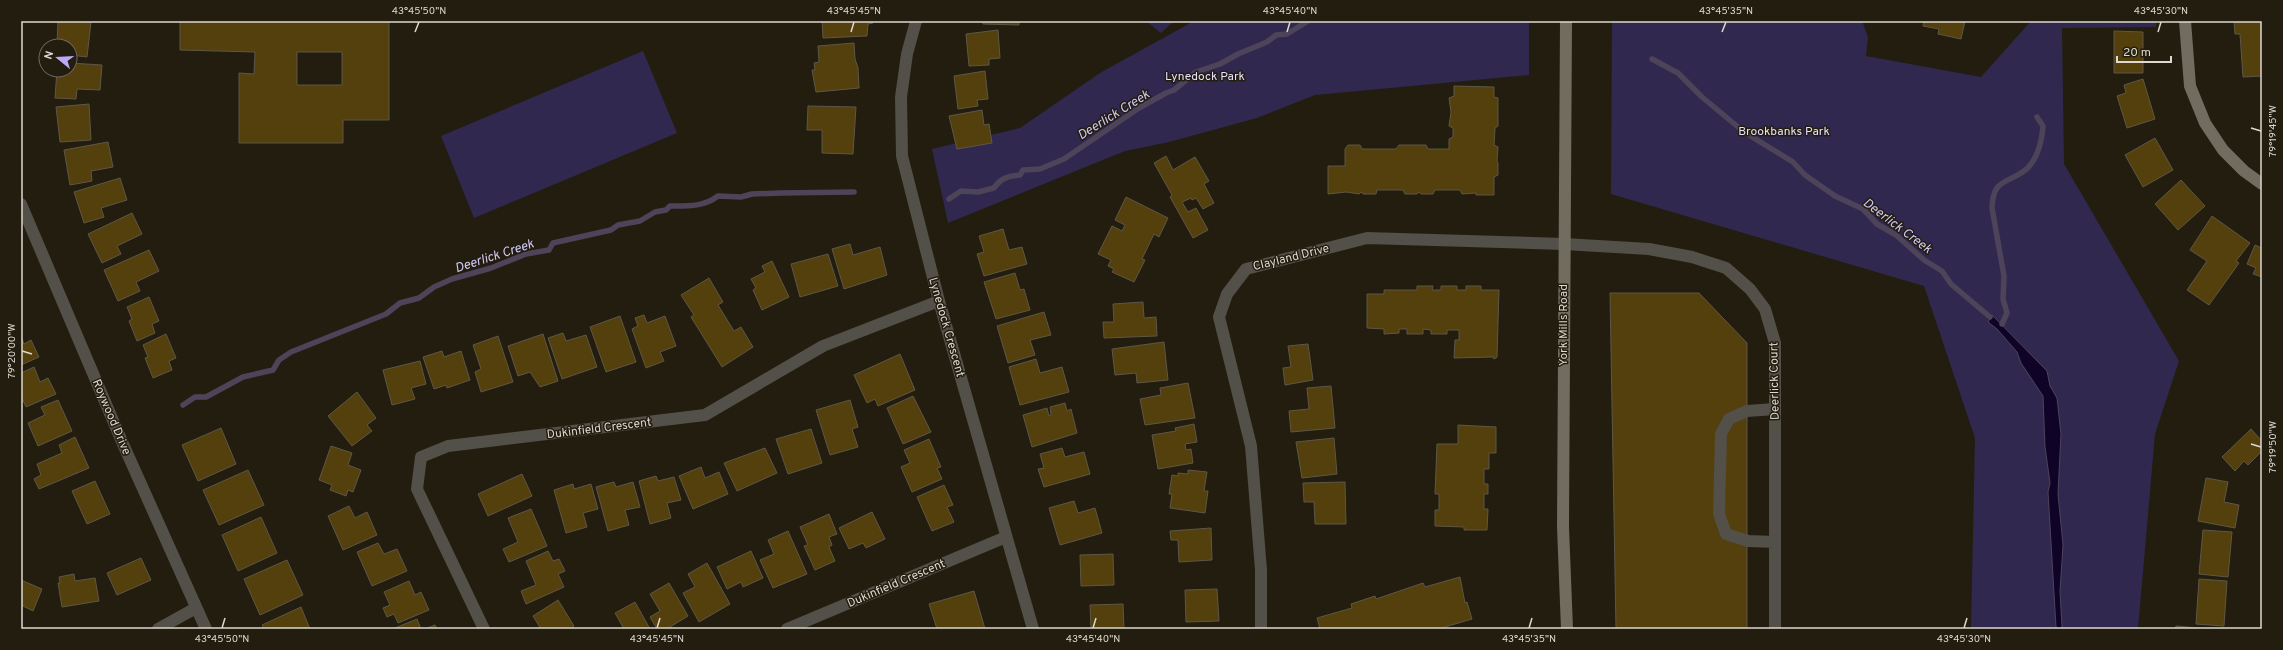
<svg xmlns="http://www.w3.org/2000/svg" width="2283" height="650" font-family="Overpass,sans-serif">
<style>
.green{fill:#31284f}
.water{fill:#0f0428;stroke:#4d445a}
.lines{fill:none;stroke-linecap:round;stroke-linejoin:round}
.stream{stroke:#4d445a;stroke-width:5.5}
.building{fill:#54400c;stroke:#5e5747;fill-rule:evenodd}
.street{stroke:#534f49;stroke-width:12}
.secondary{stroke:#716c60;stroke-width:12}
.ticks{fill:none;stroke:#ddd9d0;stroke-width:1.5}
.labels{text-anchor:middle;stroke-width:3;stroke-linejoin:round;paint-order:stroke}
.park-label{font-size:12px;fill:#e4e0fe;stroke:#231d0f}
.street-label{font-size:12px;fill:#ddd9d0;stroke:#231d0f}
.water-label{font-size:13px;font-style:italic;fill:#d0caf6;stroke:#231d0f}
.neatline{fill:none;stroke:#ddd9d0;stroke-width:1.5}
.ticks-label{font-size:10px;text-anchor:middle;fill:#ddd9d0}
</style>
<rect width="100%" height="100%" fill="#231d0f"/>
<!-- green -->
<path class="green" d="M1146 21H1174L1161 33Z
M1194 21H1529V75L1315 95 1257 118 1169 142 1125 151 948 223 932 149 1020 128 1100 73Z
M1612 21H1862L1868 37 1866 56 1981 77 2031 21H2156V27L2062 28 2064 164 2179 361 2155 434 2138 629H1971L1975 438 1924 286 1611 194Z
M643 51 677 133 474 218 441 136Z"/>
<!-- water -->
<path class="water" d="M1992 315 2047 371 2050 386 2057 398 2061 434 2058 494 2063 545 2060 591 2062 627 2059 629 2056 627 2048 492 2050 483 2045 447 2043 396 2021 363 2017 352 1997 329 1988 322Z"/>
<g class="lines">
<!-- stream -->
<path class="stream" d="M1652 59 1678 73 1702 97 1744 132 1793 162 1805 175 1835 196 1863 209 1877 224 1896 235 1924 260 1942 271 1951 284 1990 317
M949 199 961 191 978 192 994 188C1001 178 1008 176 1020 175L1023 170 1040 169 1064 159 1139 108 1166 93 1174 90 1196 72 1220 64 1238 54 1267 42 1276 35 1287 34 1308 21
M2002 324 2007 313 2003 299 2004 276 1992 208C1993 179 2006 184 2024 171 2037 162 2042 141 2043 126L2037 117
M183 405 195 397H206L243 377 273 370 279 360 291 352 386 314 400 303 419 298 434 287 452 279 491 268 526 254 549 250 553 243 611 230 618 225 640 221 655 212 666 210 670 206C687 206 704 207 718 196L741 197 752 194 780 193 854 192"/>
</g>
<!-- building -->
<path class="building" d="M58 21 91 22 87 57 70 55V46H57Z
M180 21H389V120H343V143H239V73L254 74 255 52 180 50ZM297 52H342V85H297Z
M822 21H873V23L868 24 867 36 823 38Z
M983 21H1019V25L983 24Z
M1924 21H1965L1961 39 1938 34 1939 29 1923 26Z
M2234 21H2262V76L2243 77 2240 34H2235Z
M998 30 1000 58 989 59V65L969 66 966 34Z
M2114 31 2143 32V73H2114Z
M854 43 855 59 858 68 859 88 816 92 812 70H815L814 63 819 62 818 46Z
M70 63 102 65 100 90 77 89 76 99 55 98 57 70H70Z
M985 71 988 99 977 100 978 106 958 109 954 76Z
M2143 79 2155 119 2127 128 2117 96 2126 93 2124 85Z
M1454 86 1494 87V97L1498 98V126L1495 128 1494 145 1498 147 1497 161 1498 163V175L1494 177V195H1476V193L1462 194 1460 190H1435L1433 194H1421L1419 192 1417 194H1405L1403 190H1377L1376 194H1363L1361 192 1359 194 1346 192 1328 194V166H1345V149L1348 145H1360L1362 149H1396L1399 145H1426L1428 149H1449V139L1453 137V128L1449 126 1451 112 1449 98 1454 96Z
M89 104 91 140 60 142 56 107Z
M808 106 856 107 853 154 822 153V130H807Z
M982 110 984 125 989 124 992 143 957 149 949 116Z
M2155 138 2173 170 2143 187 2125 155Z
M108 142 113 167 91 171 92 181 70 185 64 150Z
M1166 156 1173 170 1195 157 1209 181 1204 184 1214 203 1203 209 1196 198 1192 200 1191 198 1182 202 1188 212 1196 208 1208 230 1193 238 1170 197 1172 195 1154 163Z
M120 178 127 200 101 208 104 217 84 223 74 192Z
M2181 180 2205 206 2178 230 2155 204Z
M1126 197 1168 218 1159 237 1154 234 1142 259 1145 260 1134 282 1112 272 1114 269 1108 266 1111 260 1098 254 1112 226 1122 231 1125 225 1115 220Z
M132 213 142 234 117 246 121 254 102 263 88 234Z
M2212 216 2250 243 2236 261 2239 263 2209 305 2187 290 2207 261 2190 250Z
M1003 229 1009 250 1022 247 1027 264 984 276 977 254 984 252 979 236Z
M850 244 853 255 880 247 887 275 844 289 832 249Z
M2255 245 2262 248V277L2253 274 2256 268 2247 264Z
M149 250 159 271 136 282 140 291 118 301 104 270Z
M828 254 838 286 800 297 791 264Z
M772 261 789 297 762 310 753 290 756 288 751 279 765 272 762 266Z
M1015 273 1020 290 1024 289 1030 310 996 319 984 282Z
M709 278 723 302 718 305 734 331 741 327 753 347 722 367 691 317 694 315 681 295Z
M1417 286H1433L1432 290H1441V286H1457V290H1466V286H1481V290H1499L1497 357 1494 359 1493 357 1454 358 1455 340H1459V330H1447V334H1431V330L1423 329V334H1407V329H1399V333L1384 334V329L1367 328V294H1384V290H1417Z
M1610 293H1699L1747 343V629H1616Z
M149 297 159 321 152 324 155 333 137 341 129 321 132 319 127 307Z
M1143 302 1144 318 1156 317 1157 336 1104 338 1103 322H1114L1113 304Z
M1044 312 1051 335 1030 340 1035 355 1008 363 997 326Z
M644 315 647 323 665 316 676 346 660 352 664 361 646 368 632 329 638 326 635 318Z
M620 316 636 362 606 372 590 327Z
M563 333 566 341 586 335 597 367 562 379 548 338Z
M166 334 176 358 169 361 172 370 153 378 145 358 148 357 143 345Z
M543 334 558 381 540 387 530 372 518 376 508 346Z
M21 336 24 344 31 340 39 357 21 365Z
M498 336 513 382 481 392 475 372 481 369 473 345Z
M1164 342 1168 380 1137 383 1136 373 1115 375 1112 349Z
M1308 344 1313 380 1285 385 1283 368 1291 367 1288 346Z
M442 351 444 357 461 351 470 380 447 388 446 385 434 389 423 357Z
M900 354 915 390 878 406 875 399 867 403 854 375Z
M1036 359 1040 373 1062 367 1069 392 1020 405 1009 367Z
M420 361 426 384 411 388 415 399 392 405 383 370Z
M34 367 40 382 48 378 56 394 26 407 21 396V373Z
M1188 383 1195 418 1145 425 1140 399 1161 395 1160 388Z
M1331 386 1335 428 1291 432 1289 411 1309 409 1307 388Z
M357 392 376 418 367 425 372 431 352 446 328 416Z
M913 396 931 432 903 444 887 408Z
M58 400 72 431 38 446 28 423 45 415 41 407Z
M850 400 858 427 852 429 858 447 830 455 816 410Z
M1065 403 1067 411 1071 409 1077 433 1032 447 1023 415 1047 408 1049 416 1051 415 1050 407Z
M1194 424 1197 442 1185 444 1186 450 1191 449 1193 463 1158 469 1152 435 1176 431 1175 428Z
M1458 425 1496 427V453H1489V469H1484V484H1488V494H1484V509H1488L1487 530H1464V527L1435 526V510H1439V494H1435L1437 444H1458Z
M221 428 236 464 198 481 182 445Z
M811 429 822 463 788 474 776 439Z
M2251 429 2262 441V451L2248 465 2244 461 2235 471 2222 457Z
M75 437 89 468 39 489 34 479 41 475 37 464 62 453 59 445Z
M1334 438 1337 474 1302 478 1296 442Z
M929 439 941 467 937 468 942 479 912 492 901 467 910 463 904 450Z
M331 446 352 453 348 465 361 470 353 492 348 490 346 496 330 490 332 485 319 480Z
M765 448 777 473 737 491 724 463Z
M1062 448 1065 457 1084 452 1090 474 1044 487 1038 469 1044 468 1040 454Z
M701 467 705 478 719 472 728 494 693 509 679 476Z
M248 470 264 505 219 525 203 490Z
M1188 470 1207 472 1204 491H1208L1205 513 1170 508 1172 494H1169L1172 475 1178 476V473L1188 474Z
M522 474 532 496 488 516 478 494Z
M656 476 658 481 674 477 681 500 667 503 671 518 650 524 639 481Z
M2206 478 2228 482 2224 502 2239 505 2235 528 2198 521Z
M95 481 110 514 87 524 72 491Z
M614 482 616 487 633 482 640 507 625 510 629 525 608 531 596 487Z
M1345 482 1346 524H1315L1314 502H1304L1303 483Z
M573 484 574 489 591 484 598 509 583 513 587 527 566 533 554 490Z
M944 485 953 505 947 507 954 522 932 531 917 497Z
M1074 501 1078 513 1095 508 1102 533 1060 545 1049 508Z
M349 506 355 518 367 512 377 535 343 550 328 516Z
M531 509 547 546 509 562 503 549 518 542 508 518Z
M872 512 885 539 866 548 863 543 849 549 839 528Z
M829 514 837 534 829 537 832 545 829 547 835 561 815 570 804 546 808 545 800 527Z
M261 517 277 553 238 571 222 535Z
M1211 528 1212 560 1179 562 1178 540H1171L1170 531Z
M2203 530 2232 532 2228 577 2199 574Z
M788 531 807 574 773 588 760 560 774 554 768 540Z
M378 543 384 554 397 549 407 571 372 586 357 552Z
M548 551 553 561 559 559 565 571 558 574 564 587 526 604 521 591 536 585 526 561Z
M751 551 763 578 743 587 741 582 727 589 717 567Z
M1113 554 1114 585 1081 586 1080 555Z
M141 558 151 580 117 595 107 573Z
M287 560 303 595 260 615 244 579Z
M707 563 730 604 699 622 683 593 695 587 688 574Z
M74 574 75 581 95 578 99 601 62 607 58 583H60L59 577Z
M1460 577 1465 603 1467 602 1472 619 1438 629H1320L1317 618 1352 608 1351 604 1375 596 1376 599 1423 583 1425 587Z
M2199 579 2227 581 2224 626 2196 624Z
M21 580 42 589 33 611 21 605Z
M409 581 415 595 421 592 429 610 398 623 394 614 387 617 383 608 390 605 384 592Z
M669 583 688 616 670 627 671 629H657L650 617 660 611 650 594Z
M1217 589 1219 621 1186 622 1185 590Z
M974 591 985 629H937L929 604Z
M558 600 574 626 570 629H541L533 616Z
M635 602 650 629H624L615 613Z
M1123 604 1124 629H1091L1090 605Z
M301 607 310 629H264L262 625Z
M417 619 421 629H396L395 628Z
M435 625 437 629H425Z
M2176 626 2207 629H2175Z"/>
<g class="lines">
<!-- street -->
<path class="street" d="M916 21 907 54 901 97 902 156 939 301 1033 629
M21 204 123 444 206 629
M1775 409 1747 411 1729 419 1721 434 1719 514 1726 534 1748 541 1775 542
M158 629 196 608
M484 629 417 489 421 457 448 446 705 415 823 346 939 301
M787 629 1006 537
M1261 629V570L1251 446 1219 317 1227 294 1246 269 1367 238 1564 244 1649 249 1692 257 1726 268 1750 289 1765 309 1775 343V629"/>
<!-- secondary -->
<path class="secondary" d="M1566 21 1563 527 1567 629
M2185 21 2190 86 2205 123 2223 150 2244 171 2262 184"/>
</g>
<!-- ticks -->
<path class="ticks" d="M415 32 419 22M851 32 854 22M1287 32 1290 22M1722 32 1726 22M2158 32 2161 22M2251 128 2261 131M22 351 32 354M2251 444 2261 447M222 628 225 618M657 628 660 618M1093 628 1096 618M1529 628 1532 618M1964 628 1967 618"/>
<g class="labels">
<!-- park labels -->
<g class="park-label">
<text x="1205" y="80">Lynedock Park</text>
<text x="1784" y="135">Brookbanks Park</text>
</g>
<!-- street labels -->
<g class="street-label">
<text transform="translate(1291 257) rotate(-14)" y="4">Clayland Drive</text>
<text transform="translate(1563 325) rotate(-90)" y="4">York Mills Road</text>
<text transform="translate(947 327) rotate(74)" y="4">Lynedock Crescent</text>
<text transform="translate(1774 381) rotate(-91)" y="4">Deerlick Court</text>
<text transform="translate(112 417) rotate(67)" y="4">Roywood Drive</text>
<text transform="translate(599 428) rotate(-7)" y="4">Dukinfield Crescent</text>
<text transform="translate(896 583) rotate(-23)" y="4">Dukinfield Crescent</text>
</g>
<!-- water labels -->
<g class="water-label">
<text transform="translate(1113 114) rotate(-32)" y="5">Deerlick Creek</text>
<text transform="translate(1898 225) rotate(37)" y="5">Deerlick Creek</text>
<text transform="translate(494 255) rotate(-18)" y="5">Deerlick Creek</text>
</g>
</g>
<!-- border -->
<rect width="2283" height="650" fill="none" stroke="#231d0f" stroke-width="44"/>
<!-- north arrow -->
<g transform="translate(58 58) rotate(288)"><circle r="19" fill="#231d0f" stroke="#6d685c"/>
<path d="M0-3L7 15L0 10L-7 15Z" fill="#b9abf7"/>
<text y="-6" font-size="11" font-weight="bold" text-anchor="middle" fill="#ddd9d0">N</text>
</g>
<!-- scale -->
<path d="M2117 56v6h54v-6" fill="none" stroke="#ddd9d0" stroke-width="2"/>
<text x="2123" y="56" font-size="12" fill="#ddd9d0" stroke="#231d0f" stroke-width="3" paint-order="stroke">20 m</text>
<rect x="22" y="22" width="2239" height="606" class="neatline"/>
<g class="ticks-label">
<text x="419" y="14">43°45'50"N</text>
<text x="854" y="14">43°45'45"N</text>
<text x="1290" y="14">43°45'40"N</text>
<text x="1726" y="14">43°45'35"N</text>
<text x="2161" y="14">43°45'30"N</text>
<text transform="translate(2272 131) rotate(-90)" y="4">79°19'45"W</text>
<text transform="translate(11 351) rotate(-90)" y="4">79°20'00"W</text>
<text transform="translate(2272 447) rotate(-90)" y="4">79°19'50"W</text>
<text x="222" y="642">43°45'50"N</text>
<text x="657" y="642">43°45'45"N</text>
<text x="1093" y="642">43°45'40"N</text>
<text x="1529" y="642">43°45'35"N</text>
<text x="1964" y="642">43°45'30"N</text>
</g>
</svg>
